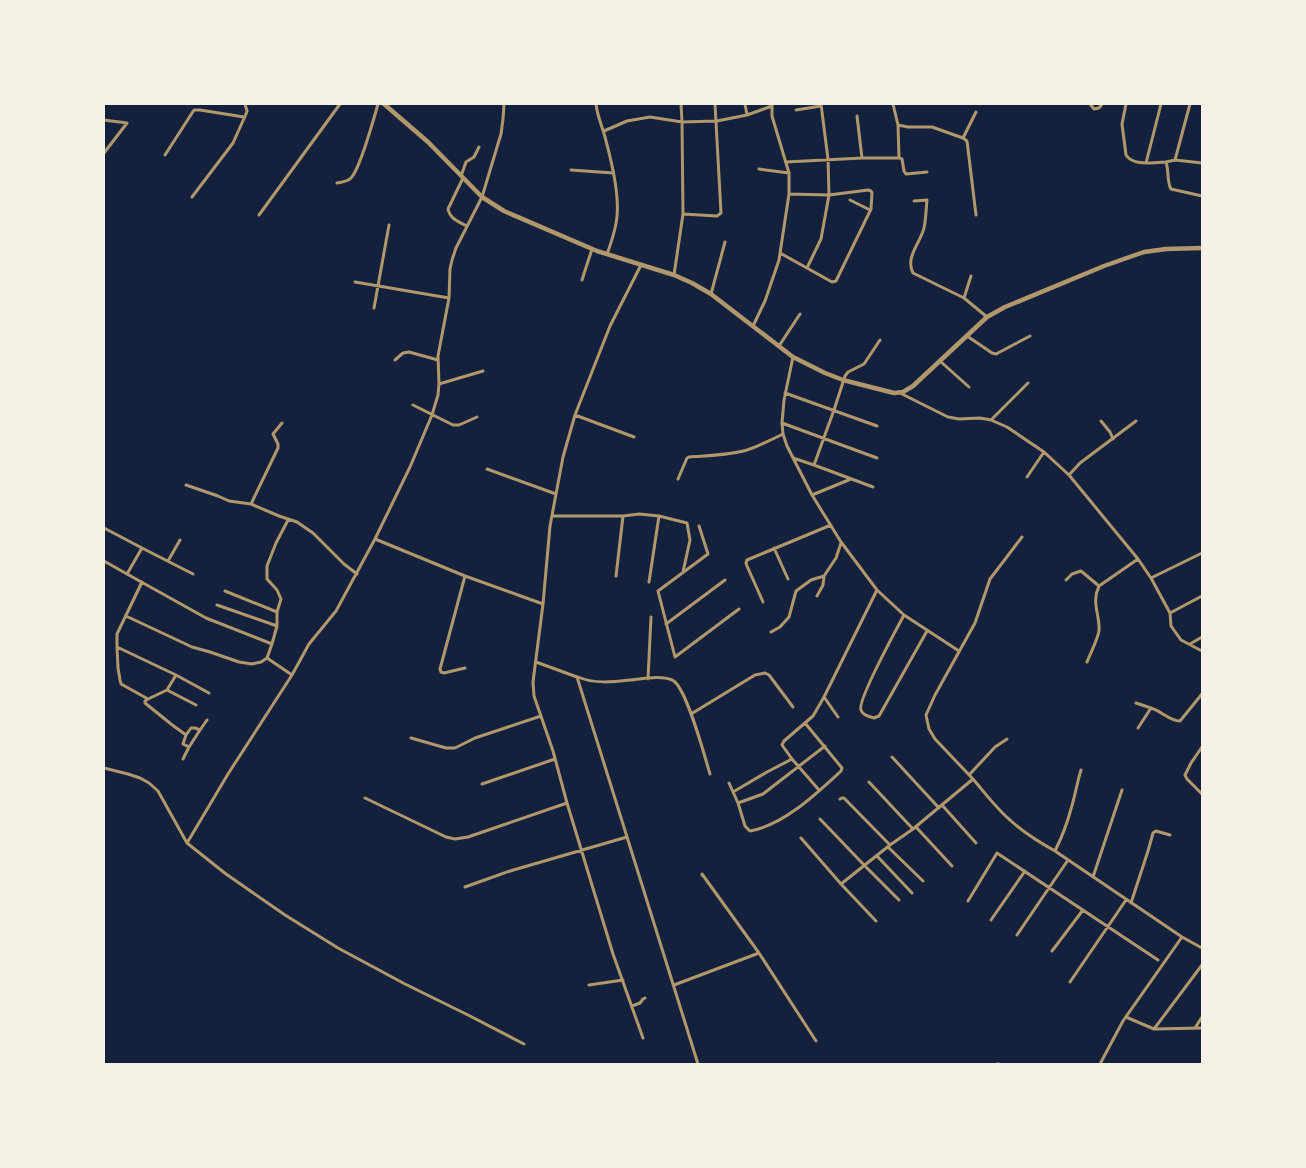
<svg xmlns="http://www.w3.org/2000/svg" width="1306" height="1168" font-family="Cabin,sans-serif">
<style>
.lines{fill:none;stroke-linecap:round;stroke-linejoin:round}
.minor{stroke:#b1986c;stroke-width:3}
.tertiary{stroke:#b1986c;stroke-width:4.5}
</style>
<rect width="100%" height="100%" fill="#14213d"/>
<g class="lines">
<!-- minor -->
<path class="minor" d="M596 104C597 115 602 126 605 137 612 163 622 203 615 228 613 237 610 246 607 254
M681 104 682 122 717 121 747 115 772 106
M745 104 747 115
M893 104 898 125 908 127H932L963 138 967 141 976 215
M1090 104 1094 109 1099 108 1102 104
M1126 104 1122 124 1126 155C1134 167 1154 162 1166 162 1169 171 1167 183 1171 189L1202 196
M796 110 821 106
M104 120 127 123 104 153
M898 125 899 158
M604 131 627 121 650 117 682 122 683 214 674 275
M963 138 976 112
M165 155 194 110H200L244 117
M862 158H900L902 159 904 171 906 174 927 172
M1175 160 1190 104
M786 162 862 158 857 116
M1166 162 1175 160 1202 163
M1146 163 1161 104
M759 169 789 173
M571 170 613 173
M461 176 466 162 474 157 479 147
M463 178 448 209C450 219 459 222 467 226
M337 183C342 182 347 182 351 178 360 169 374 118 378 104
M192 197 233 143 246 114 247 111 245 104
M850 200 870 210
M914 201 927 200C926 209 926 219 924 228 920 244 905 257 913 273L964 298 987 317
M683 214 717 216 721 213 715 104
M259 215 340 104
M780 253 832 282 836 281 871 209 872 193 871 191 868 190 829 195 789 194
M641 265 610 326 575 415 563 457 550 526 543 604 533 682 534 696 553 751 567 803 613 954 643 1038
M807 268 821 239 829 195 828 159 821 104
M582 280 592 249
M355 282 449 298
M711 294 725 242
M964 298 971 276
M374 308 389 225
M753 326 765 301 779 260 789 194V173L772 116V104
M967 336 992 353 996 354 1030 336
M779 346 800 314
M793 357 784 400 782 423 783 434 787 446 812 495 841 542 877 590 904 615 959 651
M395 360 403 353 409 352 438 360
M940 361 969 387
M439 384 483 371
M785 393 877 426
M900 393 948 417 959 419 980 418 991 420 1007 427 1044 452 1069 475 1138 559 1151 578 1170 613 1171 626 1181 640 1202 651
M413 405 453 425H459L477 417
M575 415 634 437
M991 420 1028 383
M1101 421 1110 432 1113 439
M782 423 877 458
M793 458 814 465
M487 469 556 494
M1069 475 1080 463 1136 421
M1027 477 1044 452
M678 479 687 458 689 457C707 456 729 455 747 450 759 446 771 440 783 434
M186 485 218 496 229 501 251 504 279 516 297 522 313 533 344 564 357 574
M873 487 814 465 834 410 845 376 848 372 864 364 880 340
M812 495 851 479
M251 504 278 448V444L273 434 282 423
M552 516H623L639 514 659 516 687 523 690 540 683 572
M699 526 708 554 658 591 675 657 739 609
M104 528 142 548
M375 539 465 576 543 604
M774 548 788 579
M104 561 127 574 142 548 193 574
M168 561 180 540
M127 574 206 618 272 644
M465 576 440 669 441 672 444 673 465 668
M616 576 623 516
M1151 578 1202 553
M1066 580 1072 574 1081 571 1099 586
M142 582 117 634V647L118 668 120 680 121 684 148 699 167 690 176 675 209 693
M649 582 659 516
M225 591 277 612
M817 596 823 585 824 576
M763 602 747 566 746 563 747 560 831 525
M217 605 277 626
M1170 613 1202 596
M904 615C897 628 857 701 861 710 862 715 870 717 874 718L879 716 927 631
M126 616 192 647 210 652 239 662 252 664 261 662 267 658 272 644 277 626V612L281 599 277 590 267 579V566L276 543 288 520
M666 624 725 580
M771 632 780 627 789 617 796 591 811 580 824 576 836 558 841 543
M1190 644 1202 637
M117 647 176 675
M267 658 292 675
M536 662 577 677 698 1064
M1087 662C1091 652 1097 641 1099 631 1100 614 1091 603 1099 586L1138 559
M578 677C594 684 613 682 630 680 643 679 660 675 672 680 686 685 705 758 710 774
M648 679 651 617
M167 690 196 705
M148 699 145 701V703L171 724 186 735 183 744 189 747 183 759
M1136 703 1151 708
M691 714 755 675 765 673 769 675 793 707
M838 717 824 697 877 590
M1138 728 1151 708C1161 711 1170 721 1180 721L1202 694
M186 735 191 728H195L200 730 207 720
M411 738 446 748H455L475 738 541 716
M189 747 200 730
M1202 747 1191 763 1185 775 1187 779 1202 794
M892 757 939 808
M104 768 128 774 140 778 149 783 158 791 187 843 226 874 285 915 338 948 405 984 468 1015 524 1044
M969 775 995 747 1007 739
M973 779C985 793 996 808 1010 820 1023 832 1039 842 1055 851L1182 937 1202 948
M869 782 913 829
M729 783 738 803 745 826 750 831C784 825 817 793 841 771L842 768 805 723
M482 784 555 759
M819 790 792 759 782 745 784 741 813 716 824 697
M733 792 767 772 792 759
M365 798 446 837 455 839 468 837 567 803
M840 799 842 798H844L890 845
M738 803 763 794 825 746
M942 805 976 843
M820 819 865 866 899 900
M916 827 952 866
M801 838 841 884 876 921
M187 843 228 774 292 675 309 644 336 611 375 539 410 467 432 415 438 395 439 384 438 356 449 298 450 269 452 260 456 248 482 197 501 134 503 119 504 104
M888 847 923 881
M1055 851C1062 837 1067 824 1071 809 1075 796 1077 783 1081 770
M877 856 912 893
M702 875V874L759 953 816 1041
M1093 877 1122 790
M841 884 890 845 913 829 973 779 935 739 929 729 926 715 935 695 975 623 990 579 1022 537
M465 887 510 871 627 837
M968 901 997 853 1158 960
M1131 903 1148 851 1153 833 1156 831 1170 835
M991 920 1025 871
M1017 935 1068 860
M1052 951 1083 910
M1070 982 1126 900
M589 985 623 980
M674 985 759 953
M632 1006 640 1003 643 999 645 998
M1126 1017 1154 1029 1202 1028
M1195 1028 1202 1017
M1154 1029 1202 965
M997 1064H999
M1100 1064 1123 1021 1182 937"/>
<!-- tertiary -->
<path class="tertiary" d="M384 104 428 142 482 197 504 211 597 251 674 275 692 283 711 294 793 357 825 373 843 380 894 393 903 392 913 386 987 317 1005 307 1104 266 1144 252 1166 249 1202 248"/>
</g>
<!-- border -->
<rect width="1306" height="1168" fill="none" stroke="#f6f1e7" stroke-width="210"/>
</svg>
